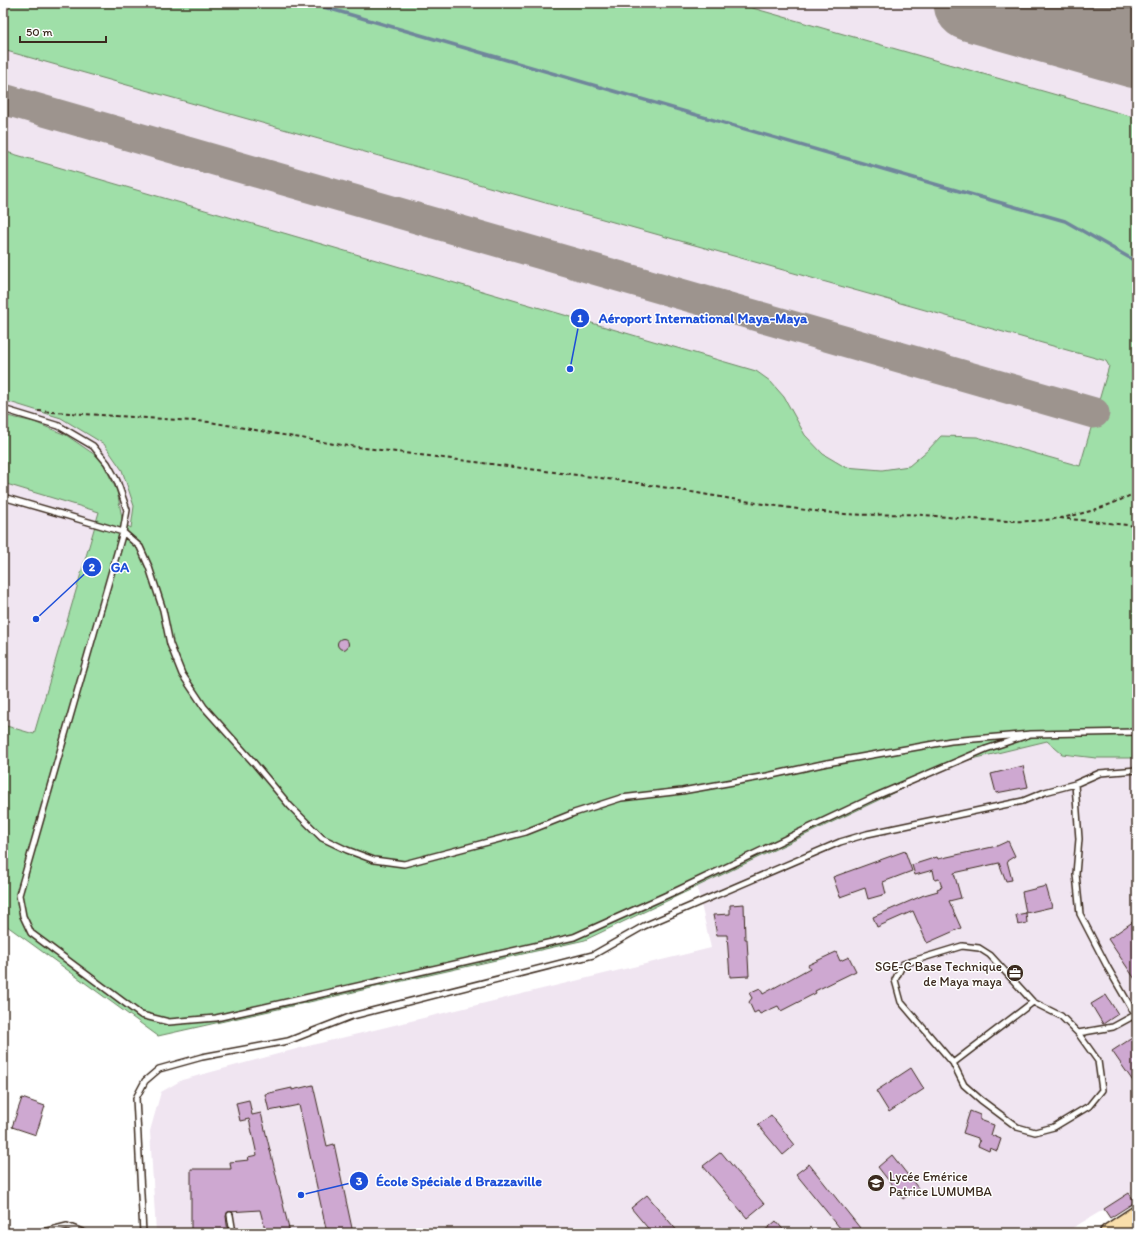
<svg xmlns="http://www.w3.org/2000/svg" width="1140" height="1236" font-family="Itim,sans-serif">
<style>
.built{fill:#f0e5f1}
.green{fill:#9fdfa8;stroke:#6d8463}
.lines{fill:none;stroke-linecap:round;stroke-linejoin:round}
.stream{stroke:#6f869b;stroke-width:3.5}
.taxiway{stroke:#9d948e;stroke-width:31}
.runway{stroke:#9d948e;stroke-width:77}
.building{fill:#cea8d1;stroke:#3b2a1e}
.lane-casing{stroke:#3b2a1e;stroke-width:8}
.street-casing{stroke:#3b2a1e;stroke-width:13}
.primary-casing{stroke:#3b2a1e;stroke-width:19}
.path{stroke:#3b2a1e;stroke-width:2;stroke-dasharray:4 3;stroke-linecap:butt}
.lane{stroke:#fff;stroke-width:5}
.street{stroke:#fff;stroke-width:10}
.primary{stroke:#f9deab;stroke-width:16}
.labels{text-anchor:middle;stroke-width:3;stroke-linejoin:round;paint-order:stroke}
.poi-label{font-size:13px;fill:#3b2a1e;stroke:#fff;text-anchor:end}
.leader{fill:none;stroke:#1d4ed8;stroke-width:1.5}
.callout-dot{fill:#1d4ed8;stroke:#fff;stroke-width:1.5}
.mark-label{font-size:12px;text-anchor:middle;font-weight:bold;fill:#fff}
.callout-label{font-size:14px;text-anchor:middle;font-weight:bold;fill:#1d4ed8;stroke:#fff;stroke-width:3;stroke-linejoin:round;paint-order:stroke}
</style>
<rect width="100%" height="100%" fill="#fff"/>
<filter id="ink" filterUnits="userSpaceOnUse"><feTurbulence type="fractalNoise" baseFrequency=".025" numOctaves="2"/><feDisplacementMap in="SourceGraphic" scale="8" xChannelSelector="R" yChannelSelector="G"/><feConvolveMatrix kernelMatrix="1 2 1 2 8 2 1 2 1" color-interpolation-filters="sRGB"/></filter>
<g filter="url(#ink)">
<!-- built -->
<path class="built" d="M3 3H1137V1190L1064 1233H156L150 1131 161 1092 182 1080 300 1048 711 948 697 887 585 940 158 1036 3 923Z"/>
<!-- green -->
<path class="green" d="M3 3H735L1137 118V758H1096L1062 754 1047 741 956 763 585 940 158 1036 3 923V725L34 734 99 512 3 483V415L34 422 66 435 101 459 117 491 123 523 131 528 134 506 122 470 104 444 61 418 3 400V151L756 371 770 381 784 397 805 435 823 454 845 467 882 470 909 466 928 450 941 436 977 437 1080 466 1109 366 1106 361 3 50Z"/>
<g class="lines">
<!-- stream -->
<path class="stream" d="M310 3 938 185 1065 221 1137 262"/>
<!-- taxiway -->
<path class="taxiway" d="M3 99 1094 413"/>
<!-- runway -->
<path class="runway" d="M972 3 1137 50"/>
</g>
<!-- building -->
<path class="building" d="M337.5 644a5.5 5.5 0 1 1 11 0a5.5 5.5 0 1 1-11 0Z
M1023 766 1028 787 996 793 991 774Z
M1008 841 1015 856 1007 861 1012 880 1006 881 999 863 954 873 961 898 949 901 961 928 927 943 913 911 877 927 873 917 924 895 938 891 937 889 942 887 939 879 935 880 933 870 915 875 912 865 937 857 938 859 997 846Z
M905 851 912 871 883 882 886 894 868 899 865 888 840 897 833 877Z
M1046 886 1052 907 1026 913 1022 892Z
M744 904 745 939H747L749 976 730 977 727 935H717L713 915 730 914V905Z
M1026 913 1027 923 1018 925 1016 915Z
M1137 919V982L1108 939Z
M836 952 840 961 849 957 856 971 815 991 816 993 781 1011 778 1006 760 1014 758 1011 754 1013 749 1002 752 998 749 993 760 988 763 994 810 968 808 965Z
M1106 995 1118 1014 1103 1024 1091 1004Z
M1132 1038 1137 1045V1087L1112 1051Z
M911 1068 924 1089 889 1112 876 1091Z
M313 1085 327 1146 334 1144 353 1233H327L299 1105 269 1111 265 1094 292 1088V1090Z
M22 1098 45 1106 36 1135 12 1127Z
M249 1100 252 1115 261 1113 290 1233H266L260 1210 228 1212 226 1216 228 1233H191V1169H231L230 1162 249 1160 248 1157 257 1155 249 1119 240 1121 236 1103Z
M970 1111 980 1115V1120L994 1125 991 1135 1001 1139 997 1151 990 1148 989 1151 978 1146 980 1141 978 1140V1138L963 1133Z
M771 1115 795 1145 783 1155 758 1125Z
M721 1152 764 1204 747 1218 703 1166Z
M892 1155 918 1188 903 1199 878 1167Z
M809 1164 864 1233H844L796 1174Z
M1129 1193 1135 1202 1110 1218 1104 1209Z
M647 1195 679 1233H652L631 1208Z
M776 1221 786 1233H762Z"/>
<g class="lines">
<defs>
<path id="lane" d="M3 409 59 426 93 446 107 463 117 481 127 510 123 532 140 547 149 567 163 610 170 644 182 674 204 707 254 763 290 806 322 838 347 850 374 860 404 864 526 832 574 813 621 798 682 791 767 776 827 763 951 741 1031 734 1137 732
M3 497 123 532 19 895 23 916 31 933 141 1015 169 1022 216 1018 574 937 676 891 874 797 986 749 1031 734
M1075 784 1100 773 1137 770
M1033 1002 953 1063 901 1002 895 980 903 964 962 946 979 948 990 955 1033 1002 1061 1016 1078 1033 1113 1027 1135 1015
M953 1063 964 1085 981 1100 1017 1127 1035 1132 1054 1127 1089 1106 1102 1090 1098 1061 1078 1033
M230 1215 233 1233
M39 1233 67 1226 85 1233
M143 1233 136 1098 145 1081 159 1069 202 1057 288 1041 352 1016 593 955 644 926 840 842 867 834 1023 801 1045 792 1075 784 1079 839 1076 874 1080 914 1108 968 1137 1018"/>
<path id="street" d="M1126 1221 1137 1226"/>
<path id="primary" d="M1108 1233 1137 1214"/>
</defs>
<!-- lane casing -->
<use href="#lane" class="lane-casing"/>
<!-- street casing -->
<use href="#street" class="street-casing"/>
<!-- primary casing -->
<use href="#primary" class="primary-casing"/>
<!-- path -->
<path class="path" d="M38 411 210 422 334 444 624 481C698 492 771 508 845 514 872 516 898 513 924 515 960 518 997 522 1033 521 1069 519 1105 509 1137 492
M1060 518 1137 526"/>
<!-- lane -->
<use href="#lane" class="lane"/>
<!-- street -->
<use href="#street" class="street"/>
<!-- primary -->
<use href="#primary" class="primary"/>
</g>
</g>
<!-- icons -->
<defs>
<symbol id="office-disc" viewBox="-11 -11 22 22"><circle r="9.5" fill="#3b2a1e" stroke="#fff"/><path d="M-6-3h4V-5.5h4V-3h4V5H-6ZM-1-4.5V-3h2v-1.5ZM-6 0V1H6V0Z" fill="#fff"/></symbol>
<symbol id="school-disc" viewBox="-11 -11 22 22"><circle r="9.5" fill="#3b2a1e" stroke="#fff"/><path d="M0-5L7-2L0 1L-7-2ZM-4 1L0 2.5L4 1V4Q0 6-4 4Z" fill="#fff"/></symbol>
</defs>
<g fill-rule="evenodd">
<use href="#office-disc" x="1005" y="963" width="20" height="20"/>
<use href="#school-disc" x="866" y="1173" width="20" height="20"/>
</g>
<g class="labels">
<!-- poi labels -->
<g class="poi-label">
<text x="1002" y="971">SGE-C Base Technique<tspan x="1002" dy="15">de Maya maya</tspan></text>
<text x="889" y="1181" text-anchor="start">Lycée Emérice<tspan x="889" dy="15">Patrice LUMUMBA</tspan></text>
</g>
</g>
<!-- callouts -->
<path class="leader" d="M570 369L580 318M36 619L92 567M301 1195L359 1181"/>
<g class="callout-dot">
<circle cx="570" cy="369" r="4"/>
<circle cx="36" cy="619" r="4"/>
<circle cx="301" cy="1195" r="4"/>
<circle cx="580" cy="318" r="10"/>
<circle cx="92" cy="567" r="10"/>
<circle cx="359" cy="1181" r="10"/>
</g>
<g class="mark-label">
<text x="580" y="322">1</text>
<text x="92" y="571">2</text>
<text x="359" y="1185">3</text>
</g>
<g class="callout-label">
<text x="703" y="323">Aéroport International Maya-Maya</text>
<text x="120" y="572">GA</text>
<text x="459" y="1186">École Spéciale d Brazzaville</text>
</g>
<!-- margin -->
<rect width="1140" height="1236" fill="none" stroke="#fff" stroke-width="16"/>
<rect x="8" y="8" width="1124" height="1220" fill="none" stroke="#3b2a1e" stroke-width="1.5" filter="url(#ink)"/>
<!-- scale -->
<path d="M20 36v6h86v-6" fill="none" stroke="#3b2a1e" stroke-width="2"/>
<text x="26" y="36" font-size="12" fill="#3b2a1e" stroke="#ffffff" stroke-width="3" paint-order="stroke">50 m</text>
</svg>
